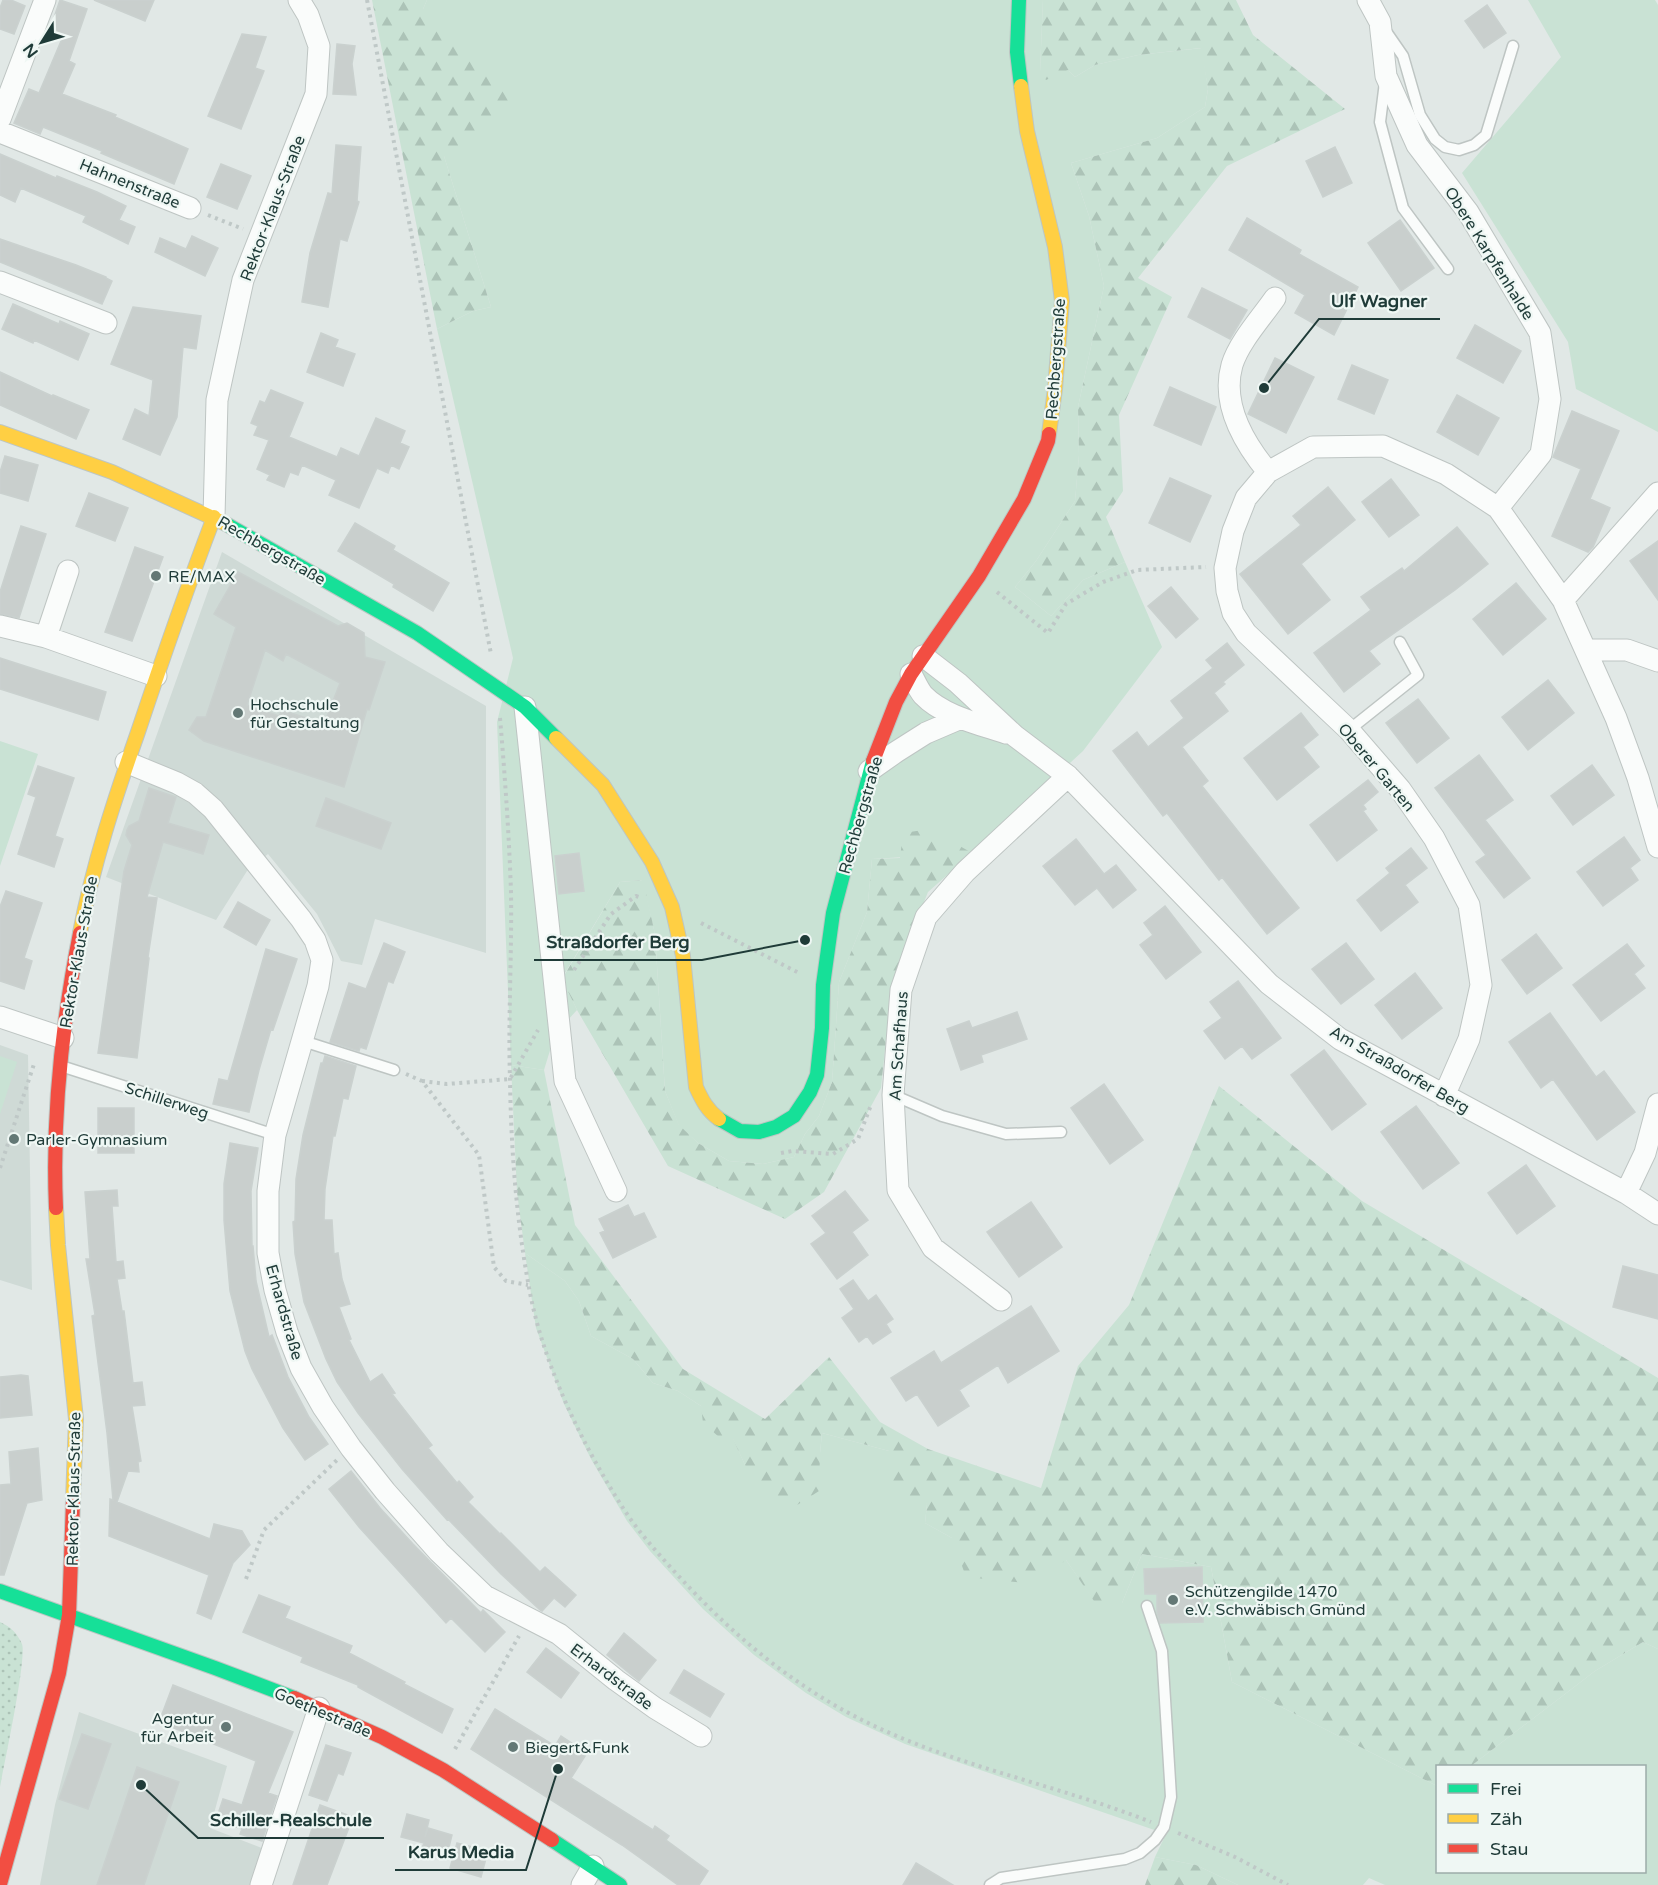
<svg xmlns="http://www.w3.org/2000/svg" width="1658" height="1885" font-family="'Varela Round',sans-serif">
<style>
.built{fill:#cfdad6}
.grass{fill:#c9e2d4}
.forest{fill:url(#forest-firs)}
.park{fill:url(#park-dots)}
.building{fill:#c9cfcd;stroke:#cad1cf;stroke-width:1.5;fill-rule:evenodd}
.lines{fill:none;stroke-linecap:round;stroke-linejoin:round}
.lane-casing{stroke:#bec5c3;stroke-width:13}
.street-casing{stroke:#bec5c3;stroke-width:23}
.fast-casing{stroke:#bdc6c3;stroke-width:16}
.slow-casing{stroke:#bdc6c3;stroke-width:16}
.jam-casing{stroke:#bdc6c3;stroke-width:16}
.path{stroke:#bfc8c7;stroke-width:4;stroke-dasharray:3 4.5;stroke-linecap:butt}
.lane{stroke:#fafcfb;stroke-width:10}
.street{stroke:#fafcfb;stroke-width:21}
.fast{stroke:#16e098;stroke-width:14}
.slow{stroke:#ffcf43;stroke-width:14}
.jam{stroke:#f24e42;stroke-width:14}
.poi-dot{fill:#637875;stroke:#eff7f4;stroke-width:2}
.labels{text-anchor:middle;stroke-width:4.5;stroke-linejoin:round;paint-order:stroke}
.street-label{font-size:16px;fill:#1f3b38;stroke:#eff7f4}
.poi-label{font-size:16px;fill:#1f3b38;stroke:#eff7f4;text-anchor:start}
.leader{fill:none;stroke:#1f3b38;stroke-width:2}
.callout-dot{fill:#1f3b38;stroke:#eff7f4;stroke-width:2}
.callout-label{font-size:18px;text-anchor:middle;font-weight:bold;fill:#1f3b38;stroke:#eff7f4;stroke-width:4.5;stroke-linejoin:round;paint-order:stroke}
</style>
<defs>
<pattern id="forest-firs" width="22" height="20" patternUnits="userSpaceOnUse" patternTransform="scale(1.5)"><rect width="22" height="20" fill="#c9e2d4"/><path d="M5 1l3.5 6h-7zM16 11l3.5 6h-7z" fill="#acc3b7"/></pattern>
<pattern id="park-dots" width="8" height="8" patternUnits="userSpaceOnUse" patternTransform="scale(1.5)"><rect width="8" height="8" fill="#c9e2d4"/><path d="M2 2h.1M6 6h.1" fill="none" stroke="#acc3b7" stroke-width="1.8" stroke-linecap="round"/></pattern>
</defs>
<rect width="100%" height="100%" fill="#e1e8e6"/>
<!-- built -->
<path class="built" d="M222 552 486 706V953L375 919 362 965 341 961 317 914 268 854 247 871 216 920 106 877Z
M0 1045 28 1055 32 1290 0 1280Z
M79 1712 227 1766 210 1828 272 1852 261 1885H40L55 1805Z"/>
<!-- grass -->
<path class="grass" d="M427 0H1043L1040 72 1068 70 1075 77 1095 65 1138 55 1202 48 1208 89 1205 107 1157 138 1071 163 1089 216 1104 286 1078 407 1079 455 1075 501 1036 561 1015 587 1051 616 1083 580 1125 562 1162 647 1083 751 972 853 872 859 867 912 839 982 832 1082 819 1116 805 1134 794 1157 763 1164 729 1161 698 1143 679 1126 665 1091 655 934 642 880 620 882 562 978 577 1010 555 1034 544 1070 511 1065 497 722 513 658 437 329 473 311 491 307 444 156 423 9Z
M1528 0H1655L1658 5V432L1576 389 1568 342 1462 173 1561 57Z
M0 741 38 754 0 866Z
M0 1056 17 1062 0 1114Z
M525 1253 565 1281 579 1301 591 1336 633 1359 653 1383 678 1391 701 1406 733 1438 745 1465 820 1453 822 1433 889 1451 927 1504 925 1523 952 1538 1066 1560 1096 1603H1122L1142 1554 1211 1567 1232 1682 1437 1786 1438 1872H1644V1766H1471L1595 1671 1643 1642 1658 1649V1885H1385L1369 1878 1363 1885H1238L1196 1865 1155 1857 1166 1834 905 1744 846 1717 806 1693 754 1655 703 1609 650 1551 627 1521 591 1459 564 1404 536 1328Z"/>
<!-- forest -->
<path class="forest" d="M372 0H427L423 9 517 103 444 156 491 307 473 311 437 329Z
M1043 0H1236L1253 35 1345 109 1227 166 1138 278 1172 297 1119 415 1123 491 1106 517 1125 562 1083 580 1051 616 1015 587 1036 561 1075 501 1079 455 1078 407 1104 286 1089 216 1071 163 1157 138 1205 107 1208 89 1201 48 1138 55 1095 65 1075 77 1068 70 1046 80 1040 72Z
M930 829 972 853 928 892 892 982 881 1088 824 1192 785 1219 668 1166 577 1010 562 979 620 882 643 880 655 934 665 1091 679 1125 698 1143 729 1161 763 1164 794 1157 805 1134 819 1116 832 1082 839 982 867 912 872 859 900 858 903 833Z
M511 1065 544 1070 575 1225 683 1369 765 1419 829 1357 880 1422 928 1449 1041 1488 1078 1366 1129 1305 1219 1086 1362 1201 1658 1378V1649L1643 1642 1595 1671 1471 1766H1438L1437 1786 1232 1682 1211 1567 1142 1554 1122 1603 1096 1604 1066 1560 1035 1584 966 1577 952 1538 925 1523 927 1504 889 1488V1451L822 1433 820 1453 819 1491 791 1509 766 1497 745 1465 733 1439 719 1437 703 1423 701 1406 678 1391 653 1383 633 1359 591 1336 579 1301 565 1281 525 1253 517 1192Z
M1155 1857 1196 1865 1238 1885H1145Z"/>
<!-- park -->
<path class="park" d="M0 1622C11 1627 17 1633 22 1644 27 1658 4 1765 0 1787Z"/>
<!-- building -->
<path class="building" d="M3 0H11L25 6 14 34 0 29V8Z
M60 0 87 9 69 61 75 64 62 94 116 115 115 117 188 149 174 184 101 153 102 151 43 127 40 134 14 123 29 89 39 93 64 34 50 29Z
M94 0H154L145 21Z
M1487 5 1506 33 1484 48 1465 21Z
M242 34 266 37 255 68 264 71 241 129 208 116Z
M337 44 355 46 352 64 356 95 333 94Z
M336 145 361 147 357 201 359 202 347 241 340 239 328 307 302 302 310 253 328 193 332 194Z
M1335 147 1352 183 1323 197 1306 161Z
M0 154 56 178 57 176 97 192 126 206 119 220 135 227 128 244 83 222 86 216 21 188 15 202 0 195Z
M221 164 251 176 237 209 207 197Z
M1247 218 1301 250 1299 254 1358 287 1334 335 1295 313 1305 295 1229 250Z
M1400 220 1434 268 1401 291 1368 243Z
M192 236 218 248 205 276 155 252 160 238 186 249Z
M0 239 76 265 106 277V278L112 281 102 304 0 262Z
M1202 288 1247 310 1230 339 1188 317Z
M13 304 59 324 60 321 89 334 78 360 34 340 33 343 2 329Z
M133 307 201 316 196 349 183 347 177 417 160 455 123 439 135 409 149 416 153 380 111 364Z
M1475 325 1521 351 1503 383 1457 358Z
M321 333 338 340 335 347 355 354 343 386 307 372Z
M1275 358 1314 377 1286 433 1248 414Z
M1352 365 1388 380 1374 414 1338 399Z
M0 372 52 396 53 395 89 410 76 439 0 405Z
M1170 387 1216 407 1201 445 1154 425Z
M271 390 303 403 289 437 337 457 341 448 359 456 376 418 405 431 400 443 409 447 399 469 391 465 388 473 377 468 359 508 329 495 336 480 302 465 298 475 290 472 284 487 267 480 270 475 257 469 269 440 254 435 258 426 251 423 260 401 265 403Z
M1457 395 1499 418 1478 455 1437 432Z
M1572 411 1619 431 1590 499 1610 508 1593 547 1588 552 1552 536 1581 469 1553 457Z
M5 456 38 465 28 501 0 493V472Z
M1170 478 1211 496 1190 542 1149 523Z
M1391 479 1419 515 1389 537 1362 502Z
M1328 487 1355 520 1301 564 1330 600 1288 634 1240 574 1301 525 1293 516Z
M89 493 128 508 115 541 76 526Z
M355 523 395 546 393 550 449 583 433 611 393 587 394 584 338 551Z
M21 526 46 534 19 618 0 614V592Z
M1457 527 1488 564 1455 590 1369 651 1380 664 1344 692 1314 653 1371 610 1361 597 1402 568 1404 571Z
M1658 541V600L1630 561Z
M135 547 163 557 132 641 105 632Z
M238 572 338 626 347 623 364 633 365 657 385 662 369 710 367 709 344 787 204 741 189 730 197 717H206L236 627 214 614ZM265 650 283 661 286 654 340 683 324 724 282 710 279 716 247 705Z
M1516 583 1546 619 1503 655 1473 619Z
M1171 587 1198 619 1176 638 1148 606Z
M1227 643 1244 665 1223 682 1225 684 1214 693 1228 711 1182 747 1208 781 1202 786 1299 908 1267 934 1222 877 1219 880 1167 813 1163 816 1113 751 1137 732 1148 747 1184 718 1171 701 1213 668 1206 660Z
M0 658 106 692 98 720 0 689Z
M1548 680 1574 713 1528 750 1502 717Z
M1418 699 1449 738 1417 763 1386 723Z
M1301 713 1318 735 1303 747 1319 767 1277 800 1244 758Z
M1479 755 1513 800 1485 820 1530 878 1504 898 1476 862 1486 855 1435 788Z
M1592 765 1614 795 1573 825 1551 796Z
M38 766 74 778 55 836 63 839 54 867 18 854 36 797 28 794Z
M1368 780 1378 792 1363 805 1366 809 1363 811 1377 830 1337 861 1310 825Z
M149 788 176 797 168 823 209 835 203 854 163 842 147 897 157 898 148 957 149 958 137 1058 98 1053 124 871 132 845 126 835 127 830 129 826 139 821Z
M326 798 391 823 381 849 316 826Z
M1624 837 1640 860 1630 868 1638 880 1603 906 1577 872Z
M1076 839 1104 874 1116 865 1136 890 1113 908 1097 888 1075 905 1043 866Z
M1411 848 1427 868 1405 885 1418 902 1381 931 1357 900 1390 873 1386 868Z
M579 853 584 891 559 894 555 856Z
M6 891 42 903 24 958 32 961 24 989 0 981V907Z
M238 902 270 920 256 945 224 927Z
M1165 906 1201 952 1166 979 1140 945 1153 935 1144 923Z
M1536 934 1562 968 1527 994 1502 960Z
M384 943 405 952 393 983 388 981 366 1049 360 1047 359 1051 330 1042 349 983 366 989Z
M1346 943 1374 979 1341 1004 1312 969Z
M1627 944 1644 966 1634 974 1645 988 1601 1021 1573 985Z
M266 949 297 959 273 1030 271 1029 259 1070 249 1112 213 1104 219 1079 228 1081Z
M1415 973 1442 1008 1402 1039 1375 1005Z
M1238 981 1281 1038 1252 1059 1242 1046 1225 1059 1204 1031 1222 1018 1210 1002Z
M1017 1012 1027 1039 981 1055 983 1062 961 1070 947 1029 969 1021 972 1028Z
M1550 1013 1596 1077 1604 1071 1635 1112 1597 1140 1553 1079 1541 1088 1509 1042Z
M1324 1050 1366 1104 1332 1130 1291 1075Z
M325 1056 356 1066 348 1099 343 1098 335 1136H333L325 1189 324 1220H332L334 1254 338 1253 342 1279 350 1304 339 1307 351 1339 349 1340 370 1382 382 1374 395 1393 392 1394 432 1445 428 1448 457 1483 459 1481 473 1497 468 1502 500 1534 501 1533 540 1572 545 1567 576 1595 565 1607 554 1598 542 1611 540 1610 501 1574 448 1519 447 1520 402 1469 358 1413 337 1382 326 1359 304 1302 295 1254 293 1222 295 1221 296 1179 303 1135 321 1063H323Z
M1104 1084 1143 1140 1110 1164 1071 1108Z
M1416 1106 1459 1163 1423 1189 1381 1132Z
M98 1108H134V1153H98Z
M230 1143 258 1148 251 1191 252 1246H253L256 1281 269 1337 272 1335 288 1377 309 1417 328 1444 305 1460 283 1428 252 1369 245 1351 230 1291 224 1220V1184Z
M1526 1165 1555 1206 1517 1234 1488 1193Z
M117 1190 118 1206H112L116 1262 123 1261 125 1278 117 1279 122 1311H124L133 1383 142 1382 145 1405 132 1406 141 1461 138 1462 139 1472 128 1471 117 1502 210 1539 214 1524 242 1531 250 1545 233 1563 211 1619 197 1613 209 1575 109 1536 110 1499 113 1500 107 1433 92 1316 95 1315 86 1259H90L85 1192Z
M845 1191 868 1220 852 1232 868 1255 837 1279 811 1244 826 1233 812 1216Z
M1031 1202 1062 1247 1019 1277 987 1232Z
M628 1205 634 1217 644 1213 656 1237 613 1258 600 1233 605 1231 599 1219Z
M1623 1266 1658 1275V1319L1613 1307Z
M853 1280 868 1301 876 1295 893 1319 886 1324 891 1332 873 1344 867 1336 859 1342 842 1318 854 1309 840 1289Z
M1031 1306 1059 1351 1008 1383 998 1365 959 1390 969 1406 938 1426 917 1394 906 1401 891 1378 934 1351 941 1363Z
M21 1375 28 1376 32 1415 0 1418V1377Z
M38 1448 42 1500 27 1503 4 1575H0V1485L11 1484 9 1452Z
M351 1471 380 1508 413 1544 481 1613 483 1610 505 1632 485 1652 451 1618 446 1623 359 1527 329 1489Z
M1202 1567 1203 1622 1160 1623 1157 1612V1594H1145L1144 1569Z
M259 1595 290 1607 285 1618 352 1646 349 1653 405 1682 404 1684 453 1709 442 1733 358 1687V1685L301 1662 303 1657 243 1632Z
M624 1633 656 1660 639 1681 607 1655Z
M546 1648 579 1673 561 1698 527 1672Z
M684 1670 724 1694 710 1717 670 1693Z
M173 1685 293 1732 268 1793 277 1796 262 1841 240 1834 242 1829 216 1820 223 1799 242 1805 256 1761 159 1722Z
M495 1709 555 1746 561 1736 587 1753 571 1778 653 1830 655 1826 669 1836 666 1840 708 1871 699 1885H678L622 1845 471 1749Z
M82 1734 111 1744 88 1809 59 1799Z
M326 1745 351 1753 343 1775 338 1773 327 1801 309 1795Z
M137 1767 179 1782 144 1885H97Z
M320 1805 353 1817 327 1885H293Z
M407 1814 429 1820 425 1837 428 1828 452 1835 447 1855 422 1848 424 1843 401 1837Z
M457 1843 488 1851 481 1877 450 1868Z
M916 1863 953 1885H903Z"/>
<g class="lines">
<defs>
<path id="lane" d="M1385 30 1403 56 1420 115 1435 139 1445 147 1459 150 1474 145 1486 135 1513 46
M1385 82 1380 122 1403 208 1448 269
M1349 730 1418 675 1400 642
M303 1041 394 1070
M61 1066 275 1135
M893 1095 942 1116 1006 1134 1061 1132
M990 1885 1001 1878 1125 1859 1140 1853 1155 1840 1164 1827 1171 1797 1162 1651 1147 1606"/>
<path id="street" d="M1368 0 1380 22 1386 76 1417 145 1468 212 1540 333 1550 399 1541 454 1498 508
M0 119 45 0
M0 132 190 208
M0 282 106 323
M1268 472C1244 443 1221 404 1232 365 1239 342 1262 317 1275 298
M214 517 217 400 243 280 316 94 319 46 308 15 299 0
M1563 600 1658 493
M0 626 46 637 156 676
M46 637 68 571
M1586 650H1627L1658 661
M923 656 958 683 1015 736 1068 776 1269 984 1340 1039 1626 1193 1658 1214
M911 674C915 681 918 689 923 695 943 716 979 724 1006 733
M525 707 565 1081 616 1191
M126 762 177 783 195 793 213 809 301 919 315 940 322 960 318 986 275 1135 268 1191V1253L275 1290 287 1332 301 1368 323 1407 351 1448 385 1491 439 1552 485 1596 559 1634 616 1680 655 1708 701 1736
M869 771 896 752 926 733 961 718
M0 1017 63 1038
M1444 1096 1469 1039 1481 985 1469 905 1434 838 1400 789 1349 730 1246 633 1233 613 1227 591 1225 568 1233 531 1246 498 1268 472 1313 447 1383 446 1446 474 1498 508 1563 600 1616 718 1638 778 1658 847
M1626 1193 1645 1153 1658 1104
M1001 1300 933 1248 898 1190 893 1095 901 990 926 917 965 872 1068 776
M261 1885 319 1708
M582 1885 593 1866"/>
<path id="fast" d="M1019 0 1017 52 1021 86
M226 524 417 633 525 707 556 738
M719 1119 740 1131 759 1132 776 1127 794 1116 810 1092 817 1075 822 1028 823 985 833 913 873 761
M0 1591 215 1668 294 1698
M552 1840 620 1885"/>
<path id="slow" d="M1021 86 1027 131 1055 247 1062 301 1055 389 1049 434
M0 432 112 472 226 524
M556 738 603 785 652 862 672 907 683 956 696 1087C702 1100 707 1110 719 1119
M80 933C93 864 115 798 138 732 162 660 187 588 214 517
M56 1208 58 1245 76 1419 73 1501"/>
<path id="jam" d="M873 761 896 702 911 674 979 576 1024 499 1048 441 1049 434
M56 1208C52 1115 62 1023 80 933
M294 1698 382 1737 443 1770 552 1840
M0 1884 59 1673 69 1615 73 1501"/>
</defs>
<!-- lane casing -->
<use href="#lane" class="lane-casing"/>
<!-- street casing -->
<use href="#street" class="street-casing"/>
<!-- fast casing -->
<use href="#fast" class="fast-casing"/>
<!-- slow casing -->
<use href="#slow" class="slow-casing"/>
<!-- jam casing -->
<use href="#jam" class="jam-casing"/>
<!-- path -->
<path class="path" d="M367 0 491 654
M208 215 243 229
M997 592 1048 633 1066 604 1103 582 1137 570 1206 567
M500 718C505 776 509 834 511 892 512 954 508 1017 510 1080 511 1147 516 1216 528 1282 541 1360 580 1441 623 1508 637 1530 655 1550 673 1570 724 1626 778 1674 845 1711 941 1764 1050 1782 1151 1822
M701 923 801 974
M574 970 611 914 636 896 642 898
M406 1074 422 1081 479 1155 494 1267 506 1281 528 1285
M422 1081 447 1084 510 1079 538 1030
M781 1153 792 1151 833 1154 858 1139 871 1105
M0 1168 34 1064
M246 1579 264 1530 337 1460
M455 1749 519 1636
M1178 1833 1235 1857 1288 1885"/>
<!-- lane -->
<use href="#lane" class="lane"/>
<!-- street -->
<use href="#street" class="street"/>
<!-- fast -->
<use href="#fast" class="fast"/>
<!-- slow -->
<use href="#slow" class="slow"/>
<!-- jam -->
<use href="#jam" class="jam"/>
</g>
<!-- markers -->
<g class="poi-dot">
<circle cx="156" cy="576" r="6"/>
<circle cx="238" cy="713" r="6"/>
<circle cx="14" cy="1139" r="6"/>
<circle cx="1173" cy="1600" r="6"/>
<circle cx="226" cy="1727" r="6"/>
<circle cx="513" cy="1747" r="6"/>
</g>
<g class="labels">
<!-- street labels -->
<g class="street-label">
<text transform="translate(130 183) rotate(22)" y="6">Hahnenstraße</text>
<text transform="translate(272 208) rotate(-69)" y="6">Rektor-Klaus-Straße</text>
<text transform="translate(1490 253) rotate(58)" y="6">Obere Karpfenhalde</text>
<text transform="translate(1055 359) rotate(-86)" y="6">Rechbergstraße</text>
<text transform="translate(272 550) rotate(30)" y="6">Rechbergstraße</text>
<text transform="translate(1377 767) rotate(50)" y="6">Oberer Garten</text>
<text transform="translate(860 815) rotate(-74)" y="6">Rechbergstraße</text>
<text transform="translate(78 952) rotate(-80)" y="6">Rektor-Klaus-Straße</text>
<text transform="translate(898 1046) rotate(-86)" y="6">Am Schafhaus</text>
<text transform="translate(1400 1069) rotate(30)" y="6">Am Straßdorfer Berg</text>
<text transform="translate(167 1100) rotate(18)" y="6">Schillerweg</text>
<text transform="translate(285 1312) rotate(74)" y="6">Erhardstraße</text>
<text transform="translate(73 1489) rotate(-89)" y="6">Rektor-Klaus-Straße</text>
<text transform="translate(612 1676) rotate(37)" y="6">Erhardstraße</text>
<text transform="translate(323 1712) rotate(23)" y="6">Goethestraße</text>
</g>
<!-- poi labels -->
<g class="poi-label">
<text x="168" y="582">RE/MAX</text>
<text x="250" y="710">Hochschule<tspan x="250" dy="18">für Gestaltung</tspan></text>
<text x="26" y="1145">Parler-Gymnasium</text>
<text x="1185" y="1597">Schützengilde 1470<tspan x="1185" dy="18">e.V. Schwäbisch Gmünd</tspan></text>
<text x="214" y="1724" text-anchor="end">Agentur<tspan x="214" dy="18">für Arbeit</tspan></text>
<text x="525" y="1753">Biegert&amp;Funk</text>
</g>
</g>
<!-- callouts -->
<path class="leader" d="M1264 388L1319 319H1440M805 940L702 960H534M141 1785L198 1838H384M558 1769L526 1870H395"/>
<g class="callout-dot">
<circle cx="1264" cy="388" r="6"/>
<circle cx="805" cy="940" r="6"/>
<circle cx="141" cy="1785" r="6"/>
<circle cx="558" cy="1769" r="6"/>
</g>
<g class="callout-label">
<text x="1379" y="307">Ulf Wagner</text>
<text x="618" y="948">Straßdorfer Berg</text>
<text x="291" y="1826">Schiller-Realschule</text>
<text x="461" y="1858">Karus Media</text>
</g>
<!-- legend -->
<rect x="1436" y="1765" width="210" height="108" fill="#eff7f4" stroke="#9caca9" stroke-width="1.5"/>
<rect x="1448" y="1784" width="30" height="9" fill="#16e098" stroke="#9caca9" stroke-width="1.5"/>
<text x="1490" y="1795" font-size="18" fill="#1f3b38">Frei</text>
<rect x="1448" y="1814" width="30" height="9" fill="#ffcf43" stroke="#9caca9" stroke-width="1.5"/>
<text x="1490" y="1825" font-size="18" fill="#1f3b38">Zäh</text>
<rect x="1448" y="1844" width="30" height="9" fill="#f24e42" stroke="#9caca9" stroke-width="1.5"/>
<text x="1490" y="1855" font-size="18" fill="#1f3b38">Stau</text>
<!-- north arrow -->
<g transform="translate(42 42) rotate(233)" stroke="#eff7f4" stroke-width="4.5" paint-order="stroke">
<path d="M0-4.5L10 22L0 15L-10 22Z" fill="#1f3b38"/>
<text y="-9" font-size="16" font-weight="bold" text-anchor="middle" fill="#1f3b38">N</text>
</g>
</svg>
